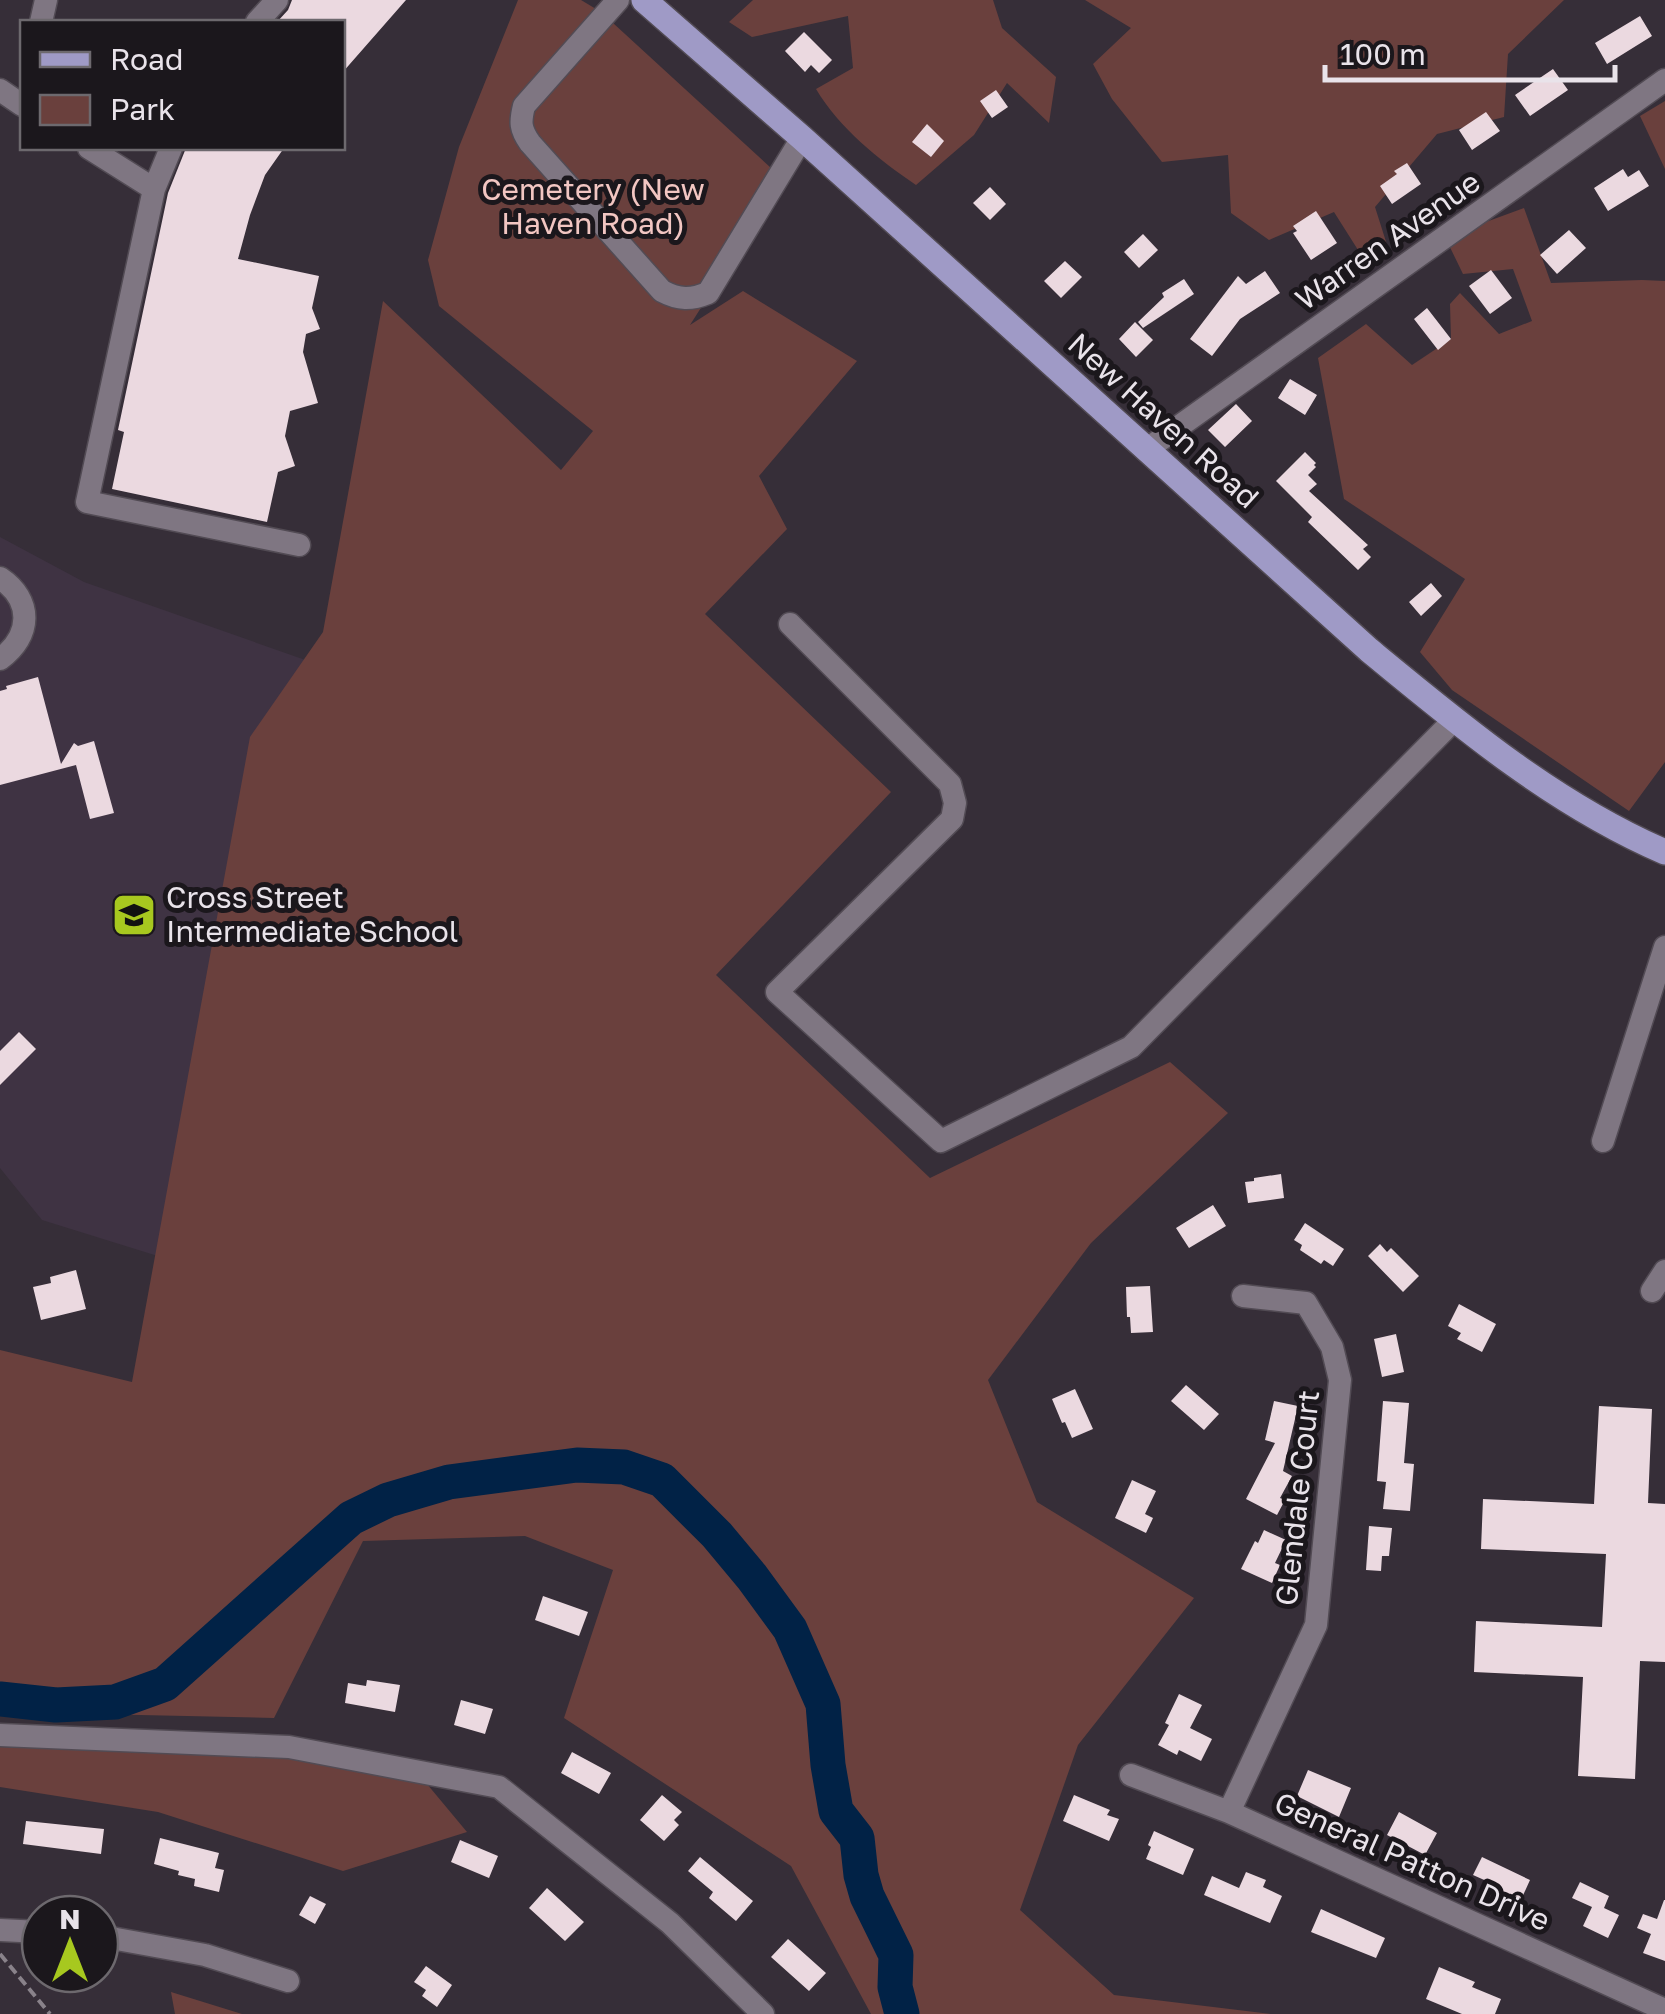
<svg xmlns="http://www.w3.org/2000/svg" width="1665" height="2014" font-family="'Golos Text',sans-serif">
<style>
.built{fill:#3f3343}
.green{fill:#6a403d}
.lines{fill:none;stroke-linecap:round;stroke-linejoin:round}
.river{stroke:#012246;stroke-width:35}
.building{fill:#ebd9e0}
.minor-casing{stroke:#524b54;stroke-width:25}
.major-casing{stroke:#524b54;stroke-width:28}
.path{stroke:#89828a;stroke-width:4;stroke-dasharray:10 5;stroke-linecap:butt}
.minor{stroke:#7f7682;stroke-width:22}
.major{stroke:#9f9ac6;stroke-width:25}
.labels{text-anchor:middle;stroke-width:10;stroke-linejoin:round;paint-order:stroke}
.park-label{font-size:30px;fill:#f2c6c2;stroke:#1b171c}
.street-label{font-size:30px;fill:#e9e3ea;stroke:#1b171c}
.poi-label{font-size:30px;fill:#e9e3ea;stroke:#1b171c;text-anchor:start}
</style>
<rect width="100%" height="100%" fill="#362e38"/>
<!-- built -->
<path class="built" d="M0 537 84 582 311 662 206 1271 42 1220 0 1168Z"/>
<!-- green -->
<path class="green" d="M518 0H581L601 12 783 179 690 325 743 291 857 361 759 476 787 529 705 614 891 792 716 975 930 1178 1170 1062 1228 1113 1091 1243 988 1380 1037 1502 1194 1598 1078 1745 1020 1910 1114 1995 1271 2014H871L791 1866 564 1718 613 1570 525 1536 363 1541 274 1718 0 1712V1350L132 1382 250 737 323 632 383 301 561 470 593 431 439 306 428 260 459 147Z
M753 0H993L1002 28 1056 77 1049 123 1007 83 974 135 916 185C878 159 840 129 816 89L853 68 848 16 752 37 729 22Z
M1085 0H1564L1508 54 1504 117 1437 134 1375 207 1388 248 1365 261 1334 212 1269 240 1231 213 1228 155 1162 162 1112 99 1093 64 1131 28Z
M1665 101V169L1640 116Z
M1524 208 1551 283 1642 280 1665 281V762L1629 811 1452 690 1420 652 1465 579 1344 499 1318 358 1366 324 1412 365 1451 339 1450 304 1460 293 1499 334 1532 321 1513 269 1463 274 1445 237Z
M0 1747 268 1755 427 1784 467 1832 343 1871 158 1812 0 1787Z
M171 1992 242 2014H175Z"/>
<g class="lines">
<!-- river -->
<path class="river" d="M0 1699 56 1705 115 1702 165 1684 351 1518 388 1500 449 1482 577 1465 624 1467 662 1480 717 1535 752 1577 790 1629 823 1704 828 1765 836 1811 857 1838 861 1875 867 1896 896 1955 895 1987 902 2014"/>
</g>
<!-- building -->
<path class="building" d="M292 0H406L342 73V22H277L288 10Z
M1640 16 1652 36 1607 64 1595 43Z
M804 32 832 60 819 73 811 65 805 72 785 51Z
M1553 69 1568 90 1530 116 1515 95Z
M996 90 1008 107 992 118 980 101Z
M1486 112 1500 131 1472 150 1459 130Z
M927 124 944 141 931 157 912 142Z
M186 148H284L265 175 250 215 238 259 319 276 312 308 320 329 306 334 303 352 318 403 290 411 285 436 295 466 278 472 267 522 112 489 124 432 118 430 168 193Z
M1407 163 1421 184 1392 204 1380 186 1397 174 1394 171Z
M1623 169 1628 177 1639 170 1649 186 1608 211 1594 188Z
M990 187 1006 204 990 220 973 203Z
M1316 211 1337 243 1311 260 1293 233 1297 231 1293 226Z
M1569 230 1586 248 1557 274 1540 255Z
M1143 234 1158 250 1139 268 1124 252Z
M1065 261 1082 277 1061 298 1044 281Z
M1491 270 1512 298 1490 314 1469 286Z
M1265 271 1280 293 1240 319 1212 356 1190 339 1238 276 1246 284Z
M1184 279 1194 294 1143 328 1138 322 1164 297 1162 293Z
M1427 308 1451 339 1438 350 1414 319Z
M1135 322 1153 340 1136 357 1119 339Z
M1290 379 1317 395 1305 415 1278 398Z
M1236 404 1252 421 1225 447 1208 430Z
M1305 452 1316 463 1314 465 1316 467 1308 475 1317 484 1309 491 1368 545 1363 549 1371 557 1358 570 1308 522 1312 517 1276 481Z
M1431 583 1442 596 1421 616 1409 602Z
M38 677 61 764 74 743 78 746 94 741 114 813 90 819 76 765 0 785V691L7 689 6 686Z
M19 1032 36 1049 0 1085V1051Z
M1281 1174 1284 1198 1248 1203 1245 1182 1254 1181V1178Z
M1213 1205 1226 1226 1189 1248 1176 1228Z
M1305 1223 1344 1249 1333 1266 1324 1260 1321 1264 1300 1250 1302 1245 1294 1240Z
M1380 1244 1387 1252 1391 1248 1419 1276 1403 1292 1368 1256Z
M76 1270 86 1309 41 1320 33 1287 51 1283 50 1277Z
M1150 1286 1153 1332 1131 1333 1130 1317H1127L1126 1287Z
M1459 1304 1496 1324 1482 1352 1457 1339 1461 1333 1448 1326Z
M1396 1334 1404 1372 1382 1377 1374 1339Z
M1186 1385 1219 1414 1204 1430 1171 1401Z
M1075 1389 1093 1429 1072 1438 1065 1422 1062 1423 1052 1399Z
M1274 1401 1298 1406 1283 1471 1292 1476 1280 1498 1285 1500 1277 1515 1246 1499 1275 1443 1265 1440Z
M1383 1401 1409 1403 1404 1463 1414 1464 1410 1511 1383 1509 1386 1482 1377 1481Z
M1599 1406 1652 1409 1648 1503 1665 1504V1662L1640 1661 1635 1779 1578 1776 1583 1677 1474 1672 1476 1621 1602 1627 1606 1554 1481 1549 1483 1499 1594 1504Z
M1132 1480 1156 1491 1145 1514 1153 1518 1146 1533 1115 1518Z
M1369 1526 1392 1528 1389 1556H1382L1381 1571 1366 1570Z
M1264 1530 1286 1540 1275 1563 1280 1565 1272 1583 1241 1569 1255 1541 1258 1543Z
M543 1596 588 1612 579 1636 535 1620Z
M367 1680 400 1685 395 1712 345 1703 348 1683 366 1686Z
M1179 1694 1202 1705 1190 1728 1212 1739 1201 1761 1179 1750 1177 1755 1158 1745 1169 1725 1165 1723Z
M461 1700 493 1709 485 1734 454 1725Z
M572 1752 611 1773 599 1794 561 1773Z
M1308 1770 1351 1788 1339 1817 1297 1796Z
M662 1795 682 1812 674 1820 679 1825 664 1841 640 1820Z
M1074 1795 1110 1810 1107 1815 1119 1819 1109 1841 1063 1821Z
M1399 1812 1437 1833 1425 1855 1387 1835Z
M26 1821 104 1829 101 1854 23 1844Z
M1154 1831 1194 1849 1183 1875 1146 1859 1151 1847 1148 1845Z
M160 1838 219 1853 215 1868 224 1870 219 1892 194 1886 195 1879 178 1875 179 1871 154 1864Z
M460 1840 498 1856 489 1878 451 1862Z
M700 1857 753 1901 736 1921 709 1898 713 1892 688 1871Z
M1482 1857 1530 1880 1520 1902 1489 1887 1491 1883 1473 1875Z
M1246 1872 1266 1880 1263 1887 1282 1896 1270 1923 1204 1895 1212 1876 1239 1888Z
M1580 1882 1609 1896 1604 1908 1619 1915 1608 1938 1583 1926 1592 1907 1572 1898Z
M547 1888 584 1922 565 1941 529 1908Z
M310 1896 326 1904 315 1924 299 1915Z
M1664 1900H1665V1961L1643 1953 1651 1934 1637 1928 1643 1914 1657 1919Z
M1321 1909 1385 1938 1376 1958 1311 1932Z
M788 1939 826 1973 809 1991 771 1957Z
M426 1966 452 1985 437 2007 422 1996 426 1990 414 1982Z
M1439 1967 1475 1982 1472 1987 1501 1999 1495 2014H1462L1426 1999Z"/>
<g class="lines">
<defs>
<path id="minor" d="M618 0 524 106C520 122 520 129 530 143L662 291C679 300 691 300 708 293L802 138
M41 22 46 0
M257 22 277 0
M0 90 22 105
M89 148 154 189
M171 148 154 189 87 502 299 545
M1146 450 1665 80
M0 578C33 600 32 636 0 659
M790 624 950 784 955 803 952 819 777 992 941 1141 1131 1047 1454 720
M1603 1141 1665 947
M1652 1291 1665 1271
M0 1735 289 1747 499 1787 670 1923 763 2014
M1131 1775 1229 1812 1665 2010
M1229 1812 1316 1625 1340 1380 1332 1347 1306 1303 1243 1296
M0 1930 40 1932
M100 1936 205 1955 288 1981"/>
<path id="major" d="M644 0 802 138 1369 650C1461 726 1554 804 1665 852"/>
</defs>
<!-- minor casing -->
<use href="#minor" class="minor-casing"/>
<!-- major casing -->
<use href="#major" class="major-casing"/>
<!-- path -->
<path class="path" d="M0 1954 50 2014"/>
<!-- minor -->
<use href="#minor" class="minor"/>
<!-- major -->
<use href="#major" class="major"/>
</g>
<!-- icons -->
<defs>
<symbol id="school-square" viewBox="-11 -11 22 22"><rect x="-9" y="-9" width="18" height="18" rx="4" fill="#a7c81f" stroke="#1b171c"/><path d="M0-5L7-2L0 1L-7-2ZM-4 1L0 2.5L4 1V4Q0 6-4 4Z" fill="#111"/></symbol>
</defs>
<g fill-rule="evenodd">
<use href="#school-square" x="109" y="890" width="50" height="50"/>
</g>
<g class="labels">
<!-- park labels -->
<g class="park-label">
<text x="593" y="200">Cemetery (New<tspan x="593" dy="34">Haven Road)</tspan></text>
</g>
<!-- street labels -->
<g class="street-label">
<text transform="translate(1388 241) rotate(-35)" y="10">Warren Avenue</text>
<text transform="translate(1163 421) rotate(42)" y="10">New Haven Road</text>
<text transform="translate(1298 1498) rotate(-84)" y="10">Glendale Court</text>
<text transform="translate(1412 1862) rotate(24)" y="10">General Patton Drive</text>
</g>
<!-- poi labels -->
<g class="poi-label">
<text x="166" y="908">Cross Street<tspan x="166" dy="34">Intermediate School</tspan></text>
</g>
</g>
<!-- legend -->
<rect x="20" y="20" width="325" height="130" fill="#1b171c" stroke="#6d696e" stroke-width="2.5"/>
<rect x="40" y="52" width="50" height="15" fill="#9f9ac6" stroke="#6d696e" stroke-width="2.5"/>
<text x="110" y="70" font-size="30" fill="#e9e3ea">Road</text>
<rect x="40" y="95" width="50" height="30" fill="#6a403d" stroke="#6d696e" stroke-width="2.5"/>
<text x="110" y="120" font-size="30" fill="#e9e3ea">Park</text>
<!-- north arrow -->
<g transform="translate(70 1944)"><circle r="48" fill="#1b171c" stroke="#6d696e" stroke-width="2.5"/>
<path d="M0-8L18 38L0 25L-18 38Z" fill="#a7c81f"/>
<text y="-15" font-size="28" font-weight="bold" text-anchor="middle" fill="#e9e3ea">N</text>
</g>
<!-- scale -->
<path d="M1325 65v15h290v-15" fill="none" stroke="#e9e3ea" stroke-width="5"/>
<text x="1340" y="65" font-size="30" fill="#e9e3ea" stroke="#1b171c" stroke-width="8" paint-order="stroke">100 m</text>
</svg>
